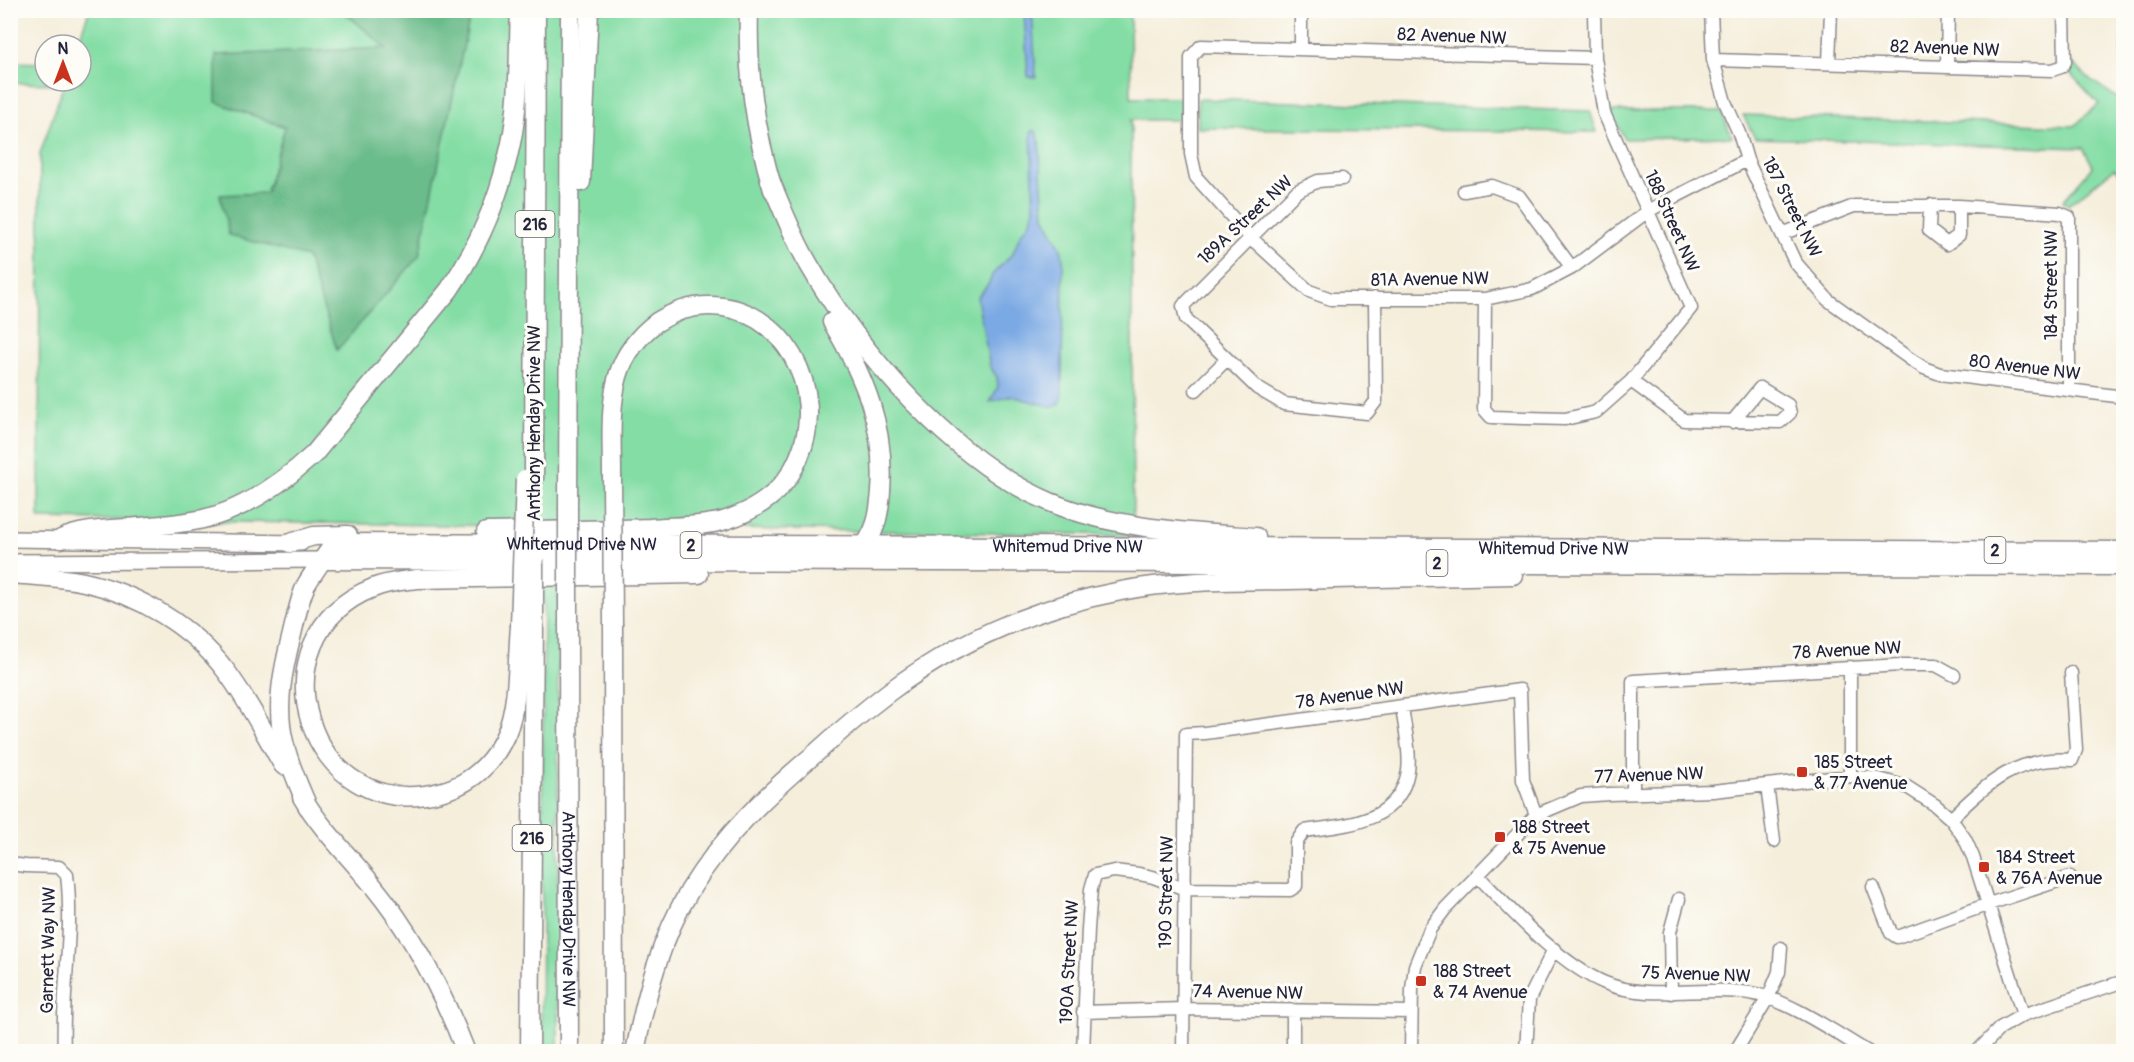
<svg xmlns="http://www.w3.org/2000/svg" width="2134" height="1062" font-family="Pangolin,sans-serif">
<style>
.green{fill:#83dda4;stroke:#528070;stroke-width:1.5}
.forest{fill:#6abc8a;stroke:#466f62;stroke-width:1.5}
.water{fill:#7aa9e4;stroke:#4e6690;stroke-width:1.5}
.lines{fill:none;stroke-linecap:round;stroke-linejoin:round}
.minor-casing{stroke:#8c888b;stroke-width:15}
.major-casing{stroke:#8c888b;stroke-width:18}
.highway-casing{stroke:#8c888b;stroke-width:21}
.minor{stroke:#fff;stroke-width:12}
.major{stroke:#fff;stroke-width:15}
.highway{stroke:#fff;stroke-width:18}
.highway-bridge-casing{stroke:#8c888b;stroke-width:21;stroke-linecap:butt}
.highway-bridge{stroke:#fff;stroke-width:18}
.poi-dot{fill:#c8321e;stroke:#fdfcf7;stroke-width:2}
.labels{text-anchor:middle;stroke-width:6;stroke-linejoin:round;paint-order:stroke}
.shield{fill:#fdfcf7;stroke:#646373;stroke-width:1.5}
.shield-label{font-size:16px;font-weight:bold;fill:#22223b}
.street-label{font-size:18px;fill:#22223b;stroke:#fdfcf7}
.poi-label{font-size:18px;fill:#22223b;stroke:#fdfcf7;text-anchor:start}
</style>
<rect width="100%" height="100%" fill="#fdfcf7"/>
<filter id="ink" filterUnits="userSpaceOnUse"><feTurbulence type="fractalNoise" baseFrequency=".0167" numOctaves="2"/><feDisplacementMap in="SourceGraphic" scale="12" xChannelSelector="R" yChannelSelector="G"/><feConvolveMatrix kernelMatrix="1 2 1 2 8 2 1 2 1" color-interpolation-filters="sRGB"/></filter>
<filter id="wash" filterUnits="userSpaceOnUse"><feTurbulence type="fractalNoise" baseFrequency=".008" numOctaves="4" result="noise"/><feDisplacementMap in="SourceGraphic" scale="24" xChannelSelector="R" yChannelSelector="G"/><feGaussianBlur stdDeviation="1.35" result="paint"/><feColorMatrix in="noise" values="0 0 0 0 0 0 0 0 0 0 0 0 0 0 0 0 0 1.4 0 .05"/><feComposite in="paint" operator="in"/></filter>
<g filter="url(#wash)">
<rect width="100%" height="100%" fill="#f5eedb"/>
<!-- green -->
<path class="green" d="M89 11H1130L1131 98H1181V120H1131L1133 535 39 519 40 154 65 81H81V45H77Z
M2122 11H2124L2123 177 2114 169 2068 205 2063 201 2093 166 2083 148 1755 138 1743 115 2074 126 2099 104 2067 70 2072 63 2087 77 2123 102Z
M11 62 45 63V81H61L59 84 11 83Z
M1198 99 1590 111 1597 132 1198 128Z
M1609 111H1721L1732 137 1625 139Z
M544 584H558V1051L541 1052Z"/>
<!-- forest -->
<path class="forest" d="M343 11H471L419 256 337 350 307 257 229 235 220 195 266 193 285 127 216 102V55L386 48Z"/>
<!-- water -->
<path class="water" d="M1024 11H1032L1036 77H1028Z
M1033 130 1036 131 1039 140 1044 216 1061 248 1063 259 1062 394 1060 404 1053 407 1011 396 990 402 998 387 997 377 990 367 977 298 989 283 992 275 1013 253 1020 235 1031 221 1034 209 1031 133Z"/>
</g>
<g filter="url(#ink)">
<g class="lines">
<defs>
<path id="minor" d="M1301 10V49
M1711 10 1713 60 1725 102 1739 133 1747 160 1795 262 1828 300 1910 359 1924 368 1940 374 2124 397
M1595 58 1201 46 1191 57V154L1196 177 1250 237 1309 291 1331 299H1485L1532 289 1572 268 1648 211 1747 160
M1713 60 2052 70 2061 67 2065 62 2064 10
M1829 63 1831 10
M1947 66 1948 10
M1342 179 1318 181 1297 191 1183 306 1186 319 1257 388 1284 404 1367 413 1376 401 1375 298
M1464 191 1492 186 1519 196 1572 268
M1930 205 1929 230 1947 244 1959 235V206
M1782 234 1854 206H1959L2060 213 2069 217V389
M1485 299 1484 409 1491 417 1565 419 1596 412 1631 381 1691 308 1604 113 1595 58 1594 10
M1631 381 1684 420 1780 422 1790 413 1788 405 1760 388 1732 422
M1196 390 1227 359
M1850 776V667
M1767 785 1774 841
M1633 793V681L1901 665H1936L1954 675
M1951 819C1987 782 2019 756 2072 760L2076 750 2071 673
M10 864 26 866 59 867 67 875C74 934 61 993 64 1052
M1477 875C1512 911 1559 964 1605 983 1651 1002 1703 985 1750 993 1785 998 1836 1033 1868 1052
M1873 887 1891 933 1897 937 1989 904 2070 877
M1671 993 1670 932 1679 899
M1293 1011V1052
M1083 1012 1183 1009 1411 1012
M1083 1052 1088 929 1091 889 1095 875 1114 871 1139 874 1153 877 1185 889 1290 890 1296 886V843L1304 831C1345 825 1399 824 1408 771 1411 751 1404 726 1402 706
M1183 1052 1186 734 1205 733 1520 690 1523 780 1536 815
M1411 1052 1412 989 1415 966 1430 929 1445 909 1536 815 1581 796 1609 794 1713 791 1850 776 1879 779 1907 787 1935 805 1951 819 1965 839 1973 857 2023 1015
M1526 1052 1529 999 1554 949
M1735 1052 1769 996 1779 972 1781 948
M1977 1052 2000 1028 2023 1015 2124 981"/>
<path id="major" d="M10 539 301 543
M10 562 323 560"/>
<g id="highway">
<path d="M749 10C747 75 755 129 773 190"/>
<path d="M770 180C782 208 793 237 808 263 859 352 954 462 1050 502 1115 529 1186 532 1256 537"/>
<path d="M581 182 589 10"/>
<path d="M832 322C864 376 886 427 881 491 879 517 876 533 858 554"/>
<path d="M534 479 536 10"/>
<path d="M568 508 570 10"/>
<path d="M486 532C541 531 595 530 650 528 674 526 703 527 726 520 760 509 786 489 799 457 828 391 784 305 708 306 690 306 673 312 657 322 639 335 624 355 618 376 609 408 612 443 612 476"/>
<path d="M61 539C85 528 112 530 138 527 160 525 182 524 203 519 245 510 283 482 314 454L449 290C480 244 500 197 511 143 520 100 518 54 520 10"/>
<path d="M290 543 314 536 348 535"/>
<path d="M323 560 2124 566"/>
<path d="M10 574C35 576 60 577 84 582 138 594 192 626 226 671 248 700 265 734 283 765"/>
<path id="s1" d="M568 623 569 1052"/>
<path d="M613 625 614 1052"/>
<path d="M520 626C517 659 519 704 506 734 493 763 471 784 440 792 308 827 249 637 373 588 387 582 402 581 417 579L699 574"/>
<path d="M302 797C322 830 350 857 374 887 414 936 443 993 466 1052"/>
<path id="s2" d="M308 807C299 786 289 765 284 742 275 706 283 669 292 634 296 618 299 600 306 585 314 571 325 557 334 543L2124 551"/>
<path d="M530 1052 534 625"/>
<path d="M635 1052C646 995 660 940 690 890 723 836 769 792 817 752 840 731 864 711 889 692 957 641 1037 607 1121 591 1175 580 1232 581 1286 580 1362 579 1438 577 1513 575"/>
</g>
</defs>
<!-- minor casing -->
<use href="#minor" class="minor-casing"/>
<!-- major casing -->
<use href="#major" class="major-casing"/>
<!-- highway casing -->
<use href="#highway" class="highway-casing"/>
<!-- minor -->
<use href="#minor" class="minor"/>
<!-- major -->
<use href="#major" class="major"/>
<!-- highway -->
<use href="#highway" class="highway"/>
<defs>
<path id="highway-bridge" d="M612 476 613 625
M568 508V623
M534 625V559
M520 626 525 479"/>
</defs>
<!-- highway-bridge casing -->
<use href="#highway-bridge" class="highway-bridge-casing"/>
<!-- highway-bridge -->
<use href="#highway-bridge" class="highway-bridge"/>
</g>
</g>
<!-- markers -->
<g class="poi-dot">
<rect x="1796" y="766" width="12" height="12" rx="3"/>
<rect x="1494" y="831" width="12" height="12" rx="3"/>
<rect x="1978" y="861" width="12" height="12" rx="3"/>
<rect x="1415" y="975" width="12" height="12" rx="3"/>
</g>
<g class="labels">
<!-- shield labels -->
<g class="shield">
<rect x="515.5" y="211" width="39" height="26" rx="4.5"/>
<rect x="680.5" y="532" width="21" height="26" rx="4.5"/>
<rect x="1984.5" y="537" width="21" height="26" rx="4.5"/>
<rect x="1426.5" y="550" width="21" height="26" rx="4.5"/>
<rect x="512.5" y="825" width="39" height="26" rx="4.5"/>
</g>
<g class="shield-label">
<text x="535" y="230">216</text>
<text x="691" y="551">2</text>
<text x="1995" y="556">2</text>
<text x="1437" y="569">2</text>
<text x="532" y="844">216</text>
</g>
<!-- street labels -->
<g class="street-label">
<text transform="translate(1452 36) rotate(2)" y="6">82 Avenue NW</text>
<text transform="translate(1945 48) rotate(2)" y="6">82 Avenue NW</text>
<text transform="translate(1792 207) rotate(63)" y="6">187 Street NW</text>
<text transform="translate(1245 220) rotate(-43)" y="6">189A Street NW</text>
<text transform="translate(1672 221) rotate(66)" y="6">188 Street NW</text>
<text transform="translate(1430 279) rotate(-1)" y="6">81A Avenue NW</text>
<text transform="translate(2051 285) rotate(-90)" y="6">184 Street NW</text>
<text transform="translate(2025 367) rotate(7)" y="6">80 Avenue NW</text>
<text transform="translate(534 423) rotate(-90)" y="6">Anthony Henday Drive NW</text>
<text dy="6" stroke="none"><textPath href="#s2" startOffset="528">Whitemud Drive NW</textPath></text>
<text dy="6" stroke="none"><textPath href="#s2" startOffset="1014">Whitemud Drive NW</textPath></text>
<text dy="6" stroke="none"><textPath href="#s2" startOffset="1500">Whitemud Drive NW</textPath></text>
<text transform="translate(1847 650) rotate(-3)" y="6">78 Avenue NW</text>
<text transform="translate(1350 695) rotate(-8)" y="6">78 Avenue NW</text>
<text transform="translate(1649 775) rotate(-2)" y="6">77 Avenue NW</text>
<text transform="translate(1166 892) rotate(-89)" y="6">190 Street NW</text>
<text dy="6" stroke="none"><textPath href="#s1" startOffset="286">Anthony Henday Drive NW</textPath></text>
<text transform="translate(48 950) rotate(-89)" y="6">Garnett Way NW</text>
<text transform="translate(1069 962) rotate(-87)" y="6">190A Street NW</text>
<text transform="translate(1696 974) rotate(2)" y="6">75 Avenue NW</text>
<text transform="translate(1248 992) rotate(1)" y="6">74 Avenue NW</text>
</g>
<!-- poi labels -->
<g class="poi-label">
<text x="1814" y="768">185 Street<tspan x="1814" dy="21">&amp; 77 Avenue</tspan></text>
<text x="1512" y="833">188 Street<tspan x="1512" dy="21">&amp; 75 Avenue</tspan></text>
<text x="1996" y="863">184 Street<tspan x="1996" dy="21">&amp; 76A Avenue</tspan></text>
<text x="1433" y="977">188 Street<tspan x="1433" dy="21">&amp; 74 Avenue</tspan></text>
</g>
</g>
<!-- margin -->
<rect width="2134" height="1062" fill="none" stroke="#fdfcf7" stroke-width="36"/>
<!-- north arrow -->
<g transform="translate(63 63)"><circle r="28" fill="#fdfcf7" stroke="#a5a5ac" stroke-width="1.5"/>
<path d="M0-4.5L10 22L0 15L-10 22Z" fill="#c8321e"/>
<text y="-9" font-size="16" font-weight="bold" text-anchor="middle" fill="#22223b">N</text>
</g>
</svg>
